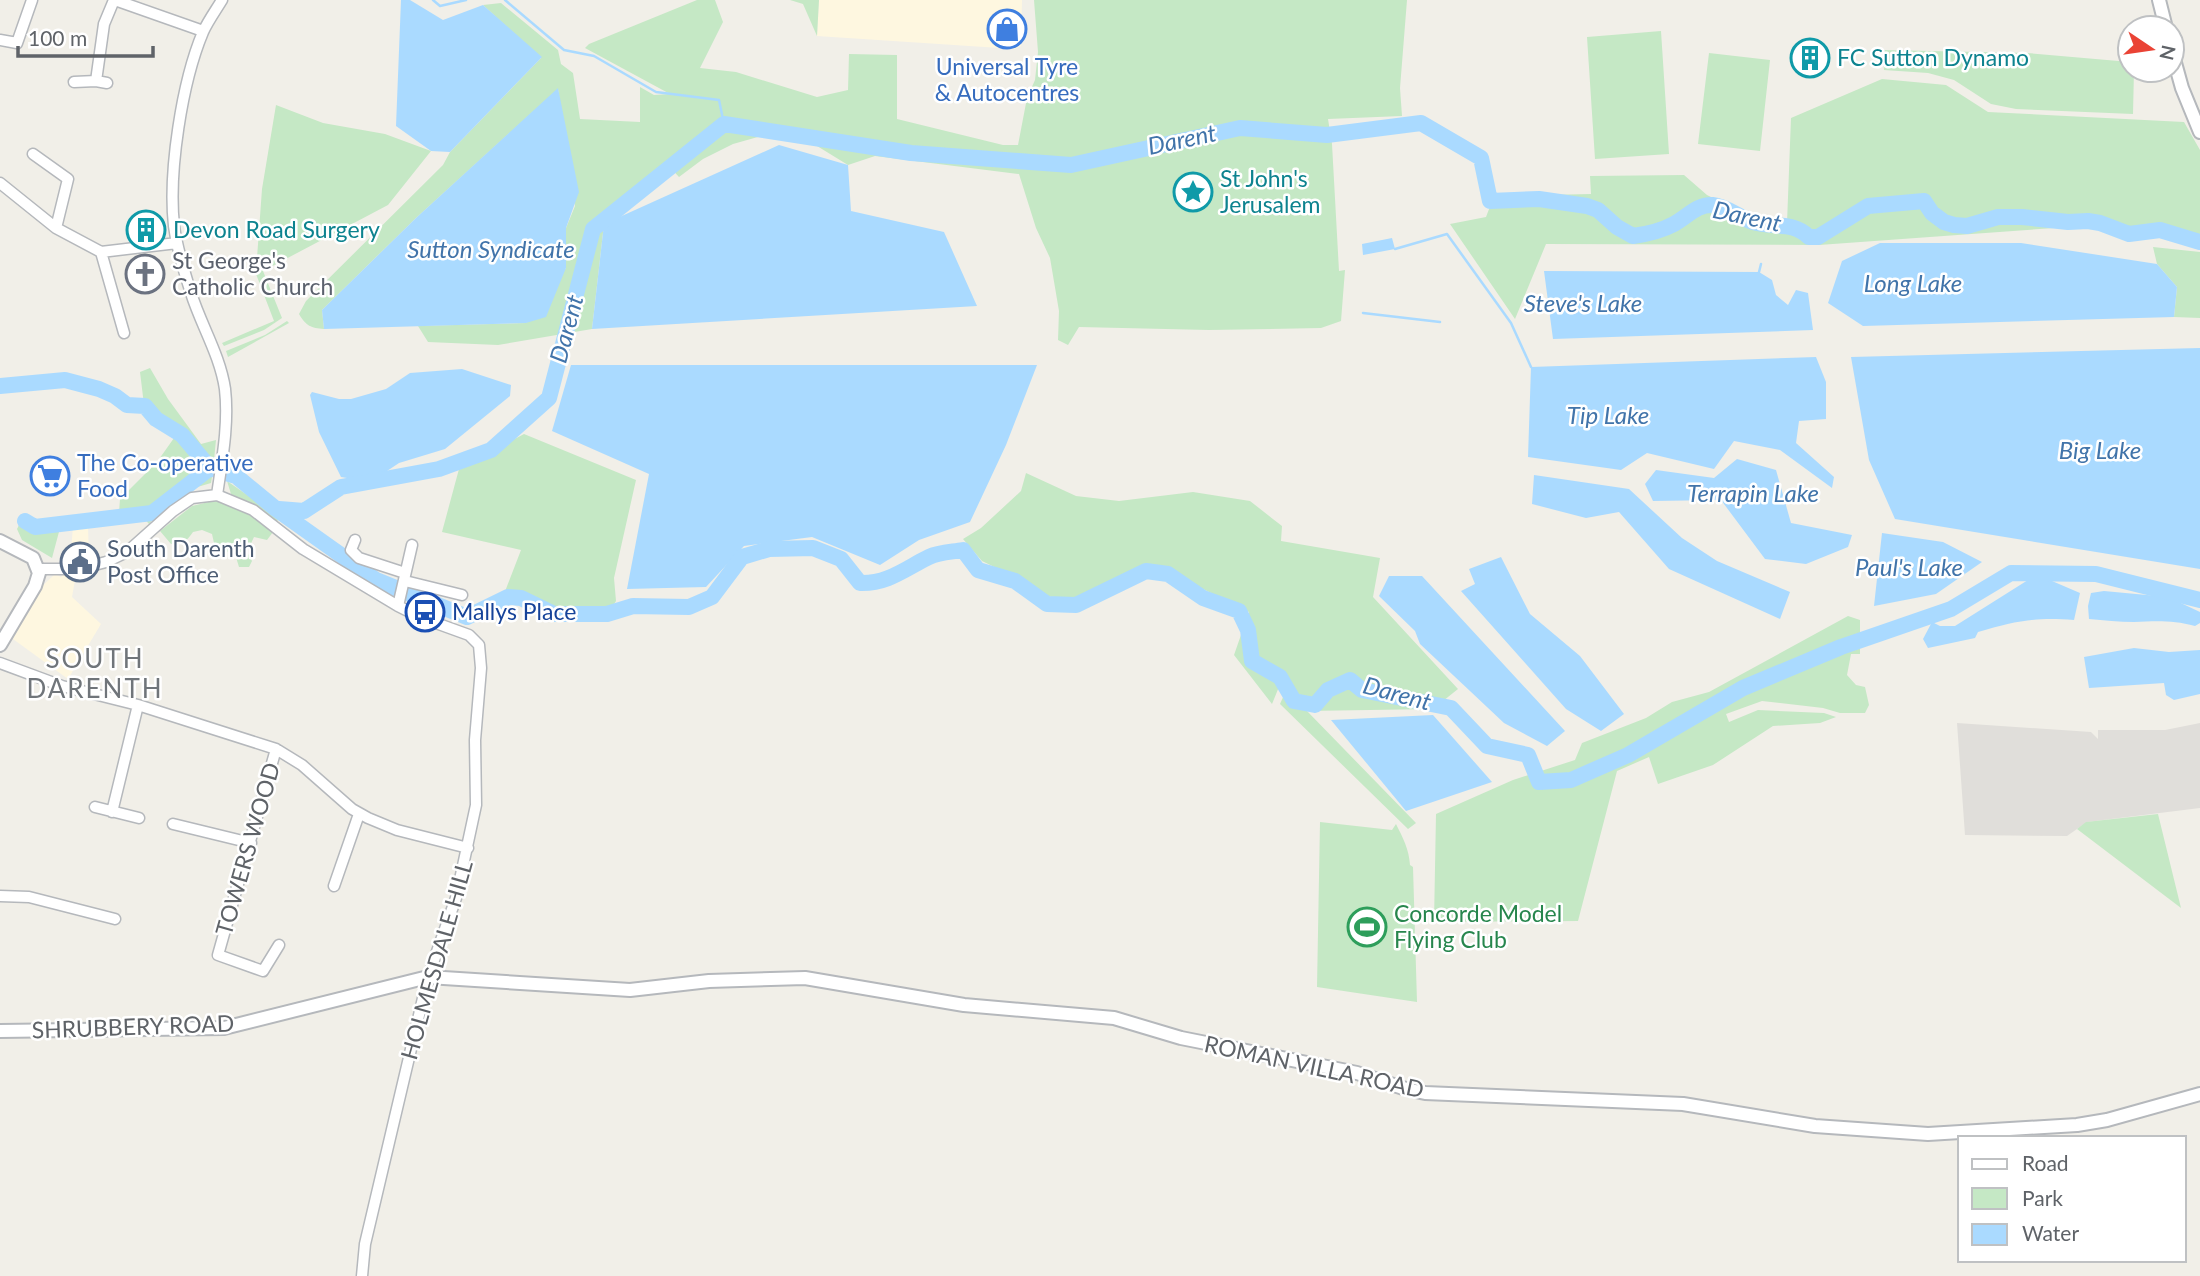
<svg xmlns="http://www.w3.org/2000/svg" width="2200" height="1276" font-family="Lato,sans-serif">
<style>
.commercial{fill:#fef7e0}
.industrial{fill:#e0deda}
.green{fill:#c5e8c5}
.water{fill:#aadaff}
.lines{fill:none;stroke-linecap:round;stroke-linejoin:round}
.stream{stroke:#aadaff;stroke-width:2.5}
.river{stroke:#aadaff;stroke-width:16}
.minor-casing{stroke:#b5b8bc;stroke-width:13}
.tertiary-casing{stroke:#b5b8bc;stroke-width:16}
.minor{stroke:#fff;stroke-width:10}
.tertiary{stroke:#fff;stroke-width:12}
.labels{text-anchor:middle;stroke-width:5;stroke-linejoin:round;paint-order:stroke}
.culture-label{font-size:23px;fill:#0d838f;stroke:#fff;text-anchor:start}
.shop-label{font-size:23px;fill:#366cbe;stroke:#fff}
.worship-label{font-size:23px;fill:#5b616d;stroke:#fff;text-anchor:start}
.service-label{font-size:23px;fill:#4e5e75;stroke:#fff;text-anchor:start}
.transit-label{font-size:23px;fill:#164399;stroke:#fff;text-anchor:start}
.street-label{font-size:23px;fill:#5f6368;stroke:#fff}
.leisure-label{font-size:23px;fill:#27864d;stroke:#fff;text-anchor:start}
.water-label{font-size:24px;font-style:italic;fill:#4174aa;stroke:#fff}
.quarter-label{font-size:26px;letter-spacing:2px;fill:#70757a;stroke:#fff}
</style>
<rect width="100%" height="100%" fill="#f1efe8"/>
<!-- commercial -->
<path class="commercial" d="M819 0H1022L1021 46 1015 49 817 36Z
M88 525 89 562 70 564 73 526Z
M65 573 76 574 72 597 101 624 68 679 13 639 29 602 37 591 55 574 61 577Z"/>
<!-- industrial -->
<path class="industrial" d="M1957 723 2091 732 2098 739V730H2165L2200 723V808L2087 822 2067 836 1965 835Z"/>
<!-- green -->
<path class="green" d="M697 0H715L723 22 700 68 736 72 817 97 848 90 849 54 897 55V119L1003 145H1018L1027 98 1035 80 1038 52 1034 0H1407L1400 88 1402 116 1328 119 1332 144 1339 271 1345 270 1341 321 1321 328 1209 330 1079 327 1068 345 1058 340 1059 311 1050 258 1036 228 1019 174 875 156 848 165 804 138 765 135 733 144 703 159 679 177 666 163 595 218 604 224 592 329 498 345 428 342 418 326 526 323 566 268V228L575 206 558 89 416 218 322 310 324 329C311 328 306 326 299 314L306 301 443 165 450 152 541 58 483 5 501 3 558 50 561 64 573 73 580 119 640 122V87L654 95 670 94 585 48 589 44Z
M790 0H819L817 36 803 4Z
M1661 31 1669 154 1595 159 1587 37Z
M1882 50 2027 53 2130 62V70H2134L2133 114 2016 109 1991 104 1954 80 1928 73 1884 70Z
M1709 53 1770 60 1760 151 1698 144Z
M1882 79 1946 85 1988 112 2184 122 2200 150V238L2160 227 2129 231 2090 218 2037 217 2054 228 1819 245 1546 244 1515 319 1450 224 1486 217 1494 196 1591 194 1590 176 1684 175 1707 195 1755 219 1787 223 1791 118Z
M276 105 323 123 385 134 431 151 388 205 263 271 282 318 264 330 224 346 222 343 274 321 251 261 257 258 262 189Z
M2153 247 2200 252V318L2174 317 2177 287 2157 264Z
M287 321 289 323 228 357 226 351 265 335Z
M150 368 168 399 201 444 216 440 214 460H207L196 471 197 475 212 477 211 483 194 488 156 515 149 524 140 514 119 513 120 499 157 462 174 438 145 413 140 372Z
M524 434 636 480 614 578 616 601 611 609 556 611 528 598 504 594 521 550 442 532 459 469Z
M1026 473 1076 496 1119 501 1193 492 1250 501 1282 526 1281 541 1380 558 1373 597 1458 689 1433 709 1307 711 1416 823 1408 829 1280 704 1288 686 1283 677 1272 704 1234 655 1249 612 1165 570 1134 571 1073 601 1046 596 1021 580 982 561 963 539 981 528 1021 491Z
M227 481 279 517 277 522 252 505 231 494Z
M213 501C236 502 256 518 273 532L267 540 254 537 247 552 252 561 249 567H239L235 554 222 550 216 552 212 534 202 530 193 532C187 541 182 545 171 544L160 531 192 506Z
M20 523 37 531 60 528 52 558 22 540 17 529Z
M1848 616 1860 620V654H1851L1847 675 1856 685 1865 687 1869 705 1865 713H1840L1823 708 1762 701 1726 714 1729 722 1758 710 1824 713 1836 717 1820 723 1773 726 1713 765 1658 784 1649 757 1617 771 1578 921 1434 922 1436 814 1513 780 1575 760 1582 743 1646 718 1672 702 1709 692Z
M2158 814 2181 908 2077 829 2086 822Z
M1320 822 1392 830 1396 824C1403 838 1409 849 1410 865L1413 867 1417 1002 1317 987Z"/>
<!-- water -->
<path class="water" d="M401 0H410L443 20 483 5 542 57 450 152 431 151 396 126Z
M558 88 579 192 566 228V268L546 317 526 323 324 329 322 310 416 218Z
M779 145 848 165 851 211 944 232 977 306 592 329 604 224Z
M1392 238 1395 249 1363 255 1362 244Z
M1880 243H2021L2157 264 2177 287 2174 317 1863 326 1828 303 1842 261Z
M1544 271 1759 272 1772 280 1776 295 1788 305 1796 290 1808 293 1813 330 1553 339Z
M2200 348V569L1895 519 1869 460 1851 357Z
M1816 357 1826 382V419L1799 421 1796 443 1834 477 1832 488 1780 450 1734 441 1714 469 1647 453 1621 470 1528 457 1531 367Z
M571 365H1037L1006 445 970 522 919 540 880 565 812 537 744 546 706 587 627 589 649 474 552 431Z
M462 369 511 385 510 396 445 449 399 463 381 475 353 479 341 477 319 432 310 395 312 392 339 399H351L386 389 410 373Z
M1737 459 1776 470 1791 523 1852 535 1848 547 1806 564 1765 559 1721 500 1653 501 1645 484 1656 470 1714 478Z
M1534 475 1629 489 1682 538 1717 561 1790 592 1780 619 1669 569 1619 512 1586 518 1532 504Z
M1882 533 1943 542 1982 562 1936 594 1874 606Z
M1501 557 1530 614 1580 656 1624 714 1601 731 1566 709 1461 591 1475 584 1469 569Z
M1389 576H1422L1565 731 1547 746 1504 723 1420 644 1415 631 1379 596Z
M2028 580 2052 581 2080 593 2074 620C2035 617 2015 621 1978 632L1975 638 1928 648 1923 639 1932 622 1940 626H1955Z
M2104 591 2168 597 2200 612V623L2195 626C2173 620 2156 621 2134 622 2119 622 2104 620 2089 619L2088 606 2091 593Z
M2134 648 2169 652 2200 650V694L2174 700 2166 695 2164 683 2089 688 2084 657Z
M1433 715 1492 782 1406 811 1331 720Z"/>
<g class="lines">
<!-- stream -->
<path class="stream" d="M433 0 440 6 466 0
M505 0 564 50 594 56 656 92 719 100 724 124
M1395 249 1447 234 1511 323 1531 367
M1759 272 1761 264
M1363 313 1440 322"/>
<!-- river -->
<path class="river" d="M0 386 65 380 99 389 115 396 127 405 145 406 156 419 182 435 210 468 236 476 276 509 376 580 467 617 508 597 521 598 554 614H607L633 606 689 607 712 597 742 557 769 549 813 548 841 559 860 583C888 584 906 568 929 557 939 552 952 552 963 550L978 570 1015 581 1047 604 1076 605 1146 571 1168 574 1203 598 1239 611 1248 630 1252 661 1280 677 1294 701 1315 705 1328 690 1350 680 1362 690 1451 708 1487 746 1528 755 1539 782 1571 780 1628 755 1743 688 1841 647 1951 609 2011 573 2096 574 2200 600
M279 509 304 511 341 487 439 469 491 450 549 398 593 229 724 124 911 153 1071 165 1240 128 1327 135 1421 123 1481 158 1490 201 1539 199 1587 206 1598 210 1617 227 1633 236C1648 234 1661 231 1674 224 1687 217 1697 204 1713 205 1726 206 1740 218 1753 222 1773 228 1793 221 1809 237H1818L1868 206 1924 201 1932 213 1944 222 1954 225 1967 226 1998 217H2022L2068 222 2088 221 2100 223 2129 234 2160 230 2200 242
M25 521 35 527 152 513 210 468"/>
<defs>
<path id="minor" d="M115 0 203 31
M0 40 17 43 32 0
M96 81 104 24 114 0
M74 82 96 81 107 83
M33 154 68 179 56 228
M0 183 56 228 101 252 177 243
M101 252 124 333
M217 495C222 460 229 424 225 389 220 355 201 325 191 293 184 271 177 249 174 226 168 172 182 82 203 32 208 21 216 10 222 0
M355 540 351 550 359 558 405 573
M38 569H79L106 562 127 552 173 511 192 498 217 495 253 510 303 549 398 606 422 618 469 635 479 645 481 668 475 740 476 805 456 898 428 977 365 1244 362 1276
M405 581 462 595
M398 606 412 545
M0 663 62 686 138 705 276 749 302 765 352 809 368 818 397 830 468 848
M276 749 218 955 263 971 279 945
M95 807 139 818
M112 812 138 705
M173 824 251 843
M334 886 359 814
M0 896 29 897 115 919"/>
<path id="tertiary" d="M2159 0 2166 28
M2172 52 2182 88 2200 132
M0 541 33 558 39 573 35 586 0 645
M0 1031 224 1028 428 977 630 990 709 981 805 978 964 1005 1114 1018 1181 1038 1357 1073 1406 1089 1425 1093 1683 1104 1815 1126 1928 1134 2077 1125 2107 1120 2200 1094"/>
</defs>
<!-- minor casing -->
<use href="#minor" class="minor-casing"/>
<!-- tertiary casing -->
<use href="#tertiary" class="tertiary-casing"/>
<!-- minor -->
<use href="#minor" class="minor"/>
<!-- tertiary -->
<use href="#tertiary" class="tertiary"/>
</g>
<!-- icons -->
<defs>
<symbol id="shop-ring" viewBox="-11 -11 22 22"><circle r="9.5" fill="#fff" stroke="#3f7fe0" stroke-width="1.5"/><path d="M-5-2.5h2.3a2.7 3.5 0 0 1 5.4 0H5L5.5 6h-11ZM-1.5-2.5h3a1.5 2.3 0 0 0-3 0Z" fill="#3f7fe0"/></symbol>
<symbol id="building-ring" viewBox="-11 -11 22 22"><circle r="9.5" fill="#fff" stroke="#0f9aa8" stroke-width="1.5"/><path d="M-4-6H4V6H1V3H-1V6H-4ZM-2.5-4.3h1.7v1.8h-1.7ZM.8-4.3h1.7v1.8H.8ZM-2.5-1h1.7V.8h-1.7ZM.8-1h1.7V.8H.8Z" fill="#0f9aa8"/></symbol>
<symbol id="sight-ring" viewBox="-11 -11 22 22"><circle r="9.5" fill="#fff" stroke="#0f9aa8" stroke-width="1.5"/><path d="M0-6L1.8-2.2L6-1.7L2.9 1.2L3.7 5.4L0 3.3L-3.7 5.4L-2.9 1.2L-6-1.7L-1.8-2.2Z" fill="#0f9aa8"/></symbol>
<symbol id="church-ring" viewBox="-11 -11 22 22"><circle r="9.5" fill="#fff" stroke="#6b7280" stroke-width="1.5"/><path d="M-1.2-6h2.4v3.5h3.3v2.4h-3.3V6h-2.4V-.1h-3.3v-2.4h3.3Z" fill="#6b7280"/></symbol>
<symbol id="supermarket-ring" viewBox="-11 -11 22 22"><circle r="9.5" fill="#fff" stroke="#3f7fe0" stroke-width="1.5"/><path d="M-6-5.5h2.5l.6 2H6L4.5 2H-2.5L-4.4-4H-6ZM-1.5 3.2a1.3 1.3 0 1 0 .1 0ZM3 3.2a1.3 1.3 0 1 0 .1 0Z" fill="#3f7fe0"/></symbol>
<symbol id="civic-ring" viewBox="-11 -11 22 22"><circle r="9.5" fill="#fff" stroke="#5c6f8a" stroke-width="1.5"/><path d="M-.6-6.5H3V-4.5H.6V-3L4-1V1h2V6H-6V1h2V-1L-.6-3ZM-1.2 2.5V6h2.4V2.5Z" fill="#5c6f8a"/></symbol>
<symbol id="bus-ring" viewBox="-11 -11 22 22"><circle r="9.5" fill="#fff" stroke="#1a4fb4" stroke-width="1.5"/><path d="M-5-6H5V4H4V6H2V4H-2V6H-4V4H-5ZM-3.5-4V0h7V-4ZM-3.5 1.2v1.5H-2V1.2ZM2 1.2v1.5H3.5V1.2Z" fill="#1a4fb4"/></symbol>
<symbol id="stadium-ring" viewBox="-11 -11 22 22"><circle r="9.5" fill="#fff" stroke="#2e9e5b" stroke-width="1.5"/><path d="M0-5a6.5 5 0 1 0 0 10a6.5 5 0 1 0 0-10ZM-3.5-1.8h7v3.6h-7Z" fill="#2e9e5b"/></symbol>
</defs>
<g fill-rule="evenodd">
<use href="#shop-ring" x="985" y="7" width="44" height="44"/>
<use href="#building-ring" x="1788" y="36" width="44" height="44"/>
<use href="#sight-ring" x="1171" y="170" width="44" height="44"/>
<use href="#building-ring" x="124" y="208" width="44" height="44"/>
<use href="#church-ring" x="123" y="252" width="44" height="44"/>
<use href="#supermarket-ring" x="28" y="454" width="44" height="44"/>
<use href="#civic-ring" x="58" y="540" width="44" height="44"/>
<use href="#bus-ring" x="403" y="590" width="44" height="44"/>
<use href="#stadium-ring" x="1345" y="905" width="44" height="44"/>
</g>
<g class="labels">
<!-- culture labels -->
<g class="culture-label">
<text x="1837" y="66">FC Sutton Dynamo</text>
<text x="1220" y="187">St John's<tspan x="1220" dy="26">Jerusalem</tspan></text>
<text x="173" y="238">Devon Road Surgery</text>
</g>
<!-- shop labels -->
<g class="shop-label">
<text x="1007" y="75">Universal Tyre<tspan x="1007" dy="26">&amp; Autocentres</tspan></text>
<text x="77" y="471" text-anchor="start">The Co-operative<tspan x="77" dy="26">Food</tspan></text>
</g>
<!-- worship labels -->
<g class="worship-label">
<text x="172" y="269">St George's<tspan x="172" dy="26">Catholic Church</tspan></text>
</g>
<!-- service labels -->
<g class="service-label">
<text x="107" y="557">South Darenth<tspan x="107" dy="26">Post Office</tspan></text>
</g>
<!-- transit labels -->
<g class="transit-label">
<text x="452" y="620">Mallys Place</text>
</g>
<!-- street labels -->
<g class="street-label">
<text transform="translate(248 849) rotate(-74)" y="8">TOWERS WOOD</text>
<text transform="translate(437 960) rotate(-74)" y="8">HOLMESDALE HILL</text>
<text transform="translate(133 1027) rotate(-2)" y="8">SHRUBBERY ROAD</text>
<text transform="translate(1314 1067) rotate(12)" y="8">ROMAN VILLA ROAD</text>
</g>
<!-- leisure labels -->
<g class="leisure-label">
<text x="1394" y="922">Concorde Model<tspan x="1394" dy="26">Flying Club</tspan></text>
</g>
<!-- water labels -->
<g class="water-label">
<text transform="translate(1182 140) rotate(-12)" y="8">Darent</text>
<text transform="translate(1747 217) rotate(12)" y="8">Darent</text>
<text x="491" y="258">Sutton Syndicate</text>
<text x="1913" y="292">Long Lake</text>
<text x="1583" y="312">Steve's Lake</text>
<text transform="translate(567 329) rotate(-75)" y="8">Darent</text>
<text x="1608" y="424">Tip Lake</text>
<text x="2100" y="459">Big Lake</text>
<text x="1753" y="502">Terrapin Lake</text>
<text x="1909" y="576">Paul's Lake</text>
<text transform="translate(1397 694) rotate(15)" y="8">Darent</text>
</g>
<!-- quarter labels -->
<g class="quarter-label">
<text x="95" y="668">SOUTH<tspan x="95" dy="30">DARENTH</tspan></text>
</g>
</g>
<!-- legend -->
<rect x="1958" y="1136" width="228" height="126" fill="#ffffff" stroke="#bfc1c3" stroke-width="2"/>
<rect x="1972" y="1159" width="35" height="10" fill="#ffffff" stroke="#bfc1c3" stroke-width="2"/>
<text x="2022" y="1171" font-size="21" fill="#5f6368">Road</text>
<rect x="1972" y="1188" width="35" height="21" fill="#c5e8c5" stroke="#bfc1c3" stroke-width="2"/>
<text x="2022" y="1206" font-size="21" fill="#5f6368">Park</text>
<rect x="1972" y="1224" width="35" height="21" fill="#aadaff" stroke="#bfc1c3" stroke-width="2"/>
<text x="2022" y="1241" font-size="21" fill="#5f6368">Water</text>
<!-- north arrow -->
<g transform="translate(2151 49) rotate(103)"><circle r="33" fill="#ffffff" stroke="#bfc1c3" stroke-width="2"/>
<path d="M0-5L12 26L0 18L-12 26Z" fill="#ea4335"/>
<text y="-10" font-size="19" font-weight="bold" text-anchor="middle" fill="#5f6368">N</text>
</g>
<!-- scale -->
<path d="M18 46v10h135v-10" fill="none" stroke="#5f6368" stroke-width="3.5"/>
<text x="28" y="46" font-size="21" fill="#5f6368" stroke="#ffffff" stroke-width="5" paint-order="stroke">100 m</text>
</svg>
